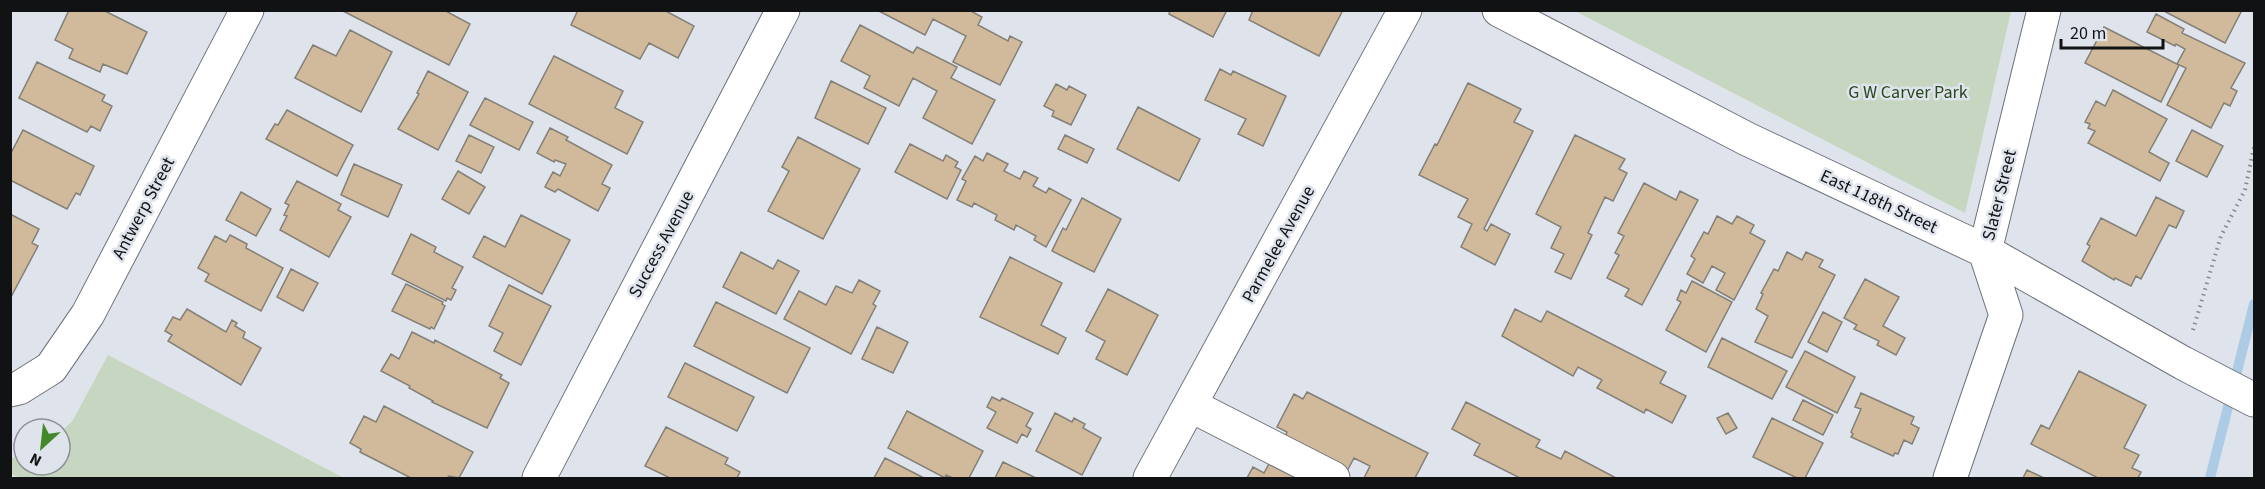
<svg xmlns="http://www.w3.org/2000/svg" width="2265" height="489" font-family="'Source Sans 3',sans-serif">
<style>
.green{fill:#c6d6c1}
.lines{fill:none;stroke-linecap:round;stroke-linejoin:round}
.stream{stroke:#adcbe5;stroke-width:10}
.building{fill:#d0ba9b;stroke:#847f77;stroke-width:1.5}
.minor-casing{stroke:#6e727a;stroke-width:35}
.path{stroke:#86898f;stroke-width:4;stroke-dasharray:1.5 4.5;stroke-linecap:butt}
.minor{stroke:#fff;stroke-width:33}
.labels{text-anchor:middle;stroke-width:5;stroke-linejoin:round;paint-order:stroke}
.park-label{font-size:18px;fill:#28491e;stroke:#dee3ec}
.street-label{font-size:18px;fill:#101214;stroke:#dee3ec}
</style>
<rect width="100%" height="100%" fill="#dee3ec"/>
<!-- green -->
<path class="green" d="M1575 11H2011L1965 213Z
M108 355 344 478H21L11 474V458L24 454V465H60V433L73 420Z"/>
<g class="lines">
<!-- stream -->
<path class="stream" d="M2210 478 2254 304"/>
</g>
<!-- building -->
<path class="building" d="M69 10H103L147 32 127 74 103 64 100 72 69 58 73 49 55 40Z
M341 10H444L470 24 449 65Z
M578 10H664L694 26 678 58 649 43 640 59 571 25Z
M877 10H969L982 17 978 25 1008 41 1010 36 1022 42 1000 85 953 62 966 36 933 19 925 35Z
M1170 10H1227L1213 37 1169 14Z
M1253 10H1343L1319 56 1249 20Z
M2162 10H2242L2225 43Z
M2156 14 2184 29 2182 33 2245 63 2231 88 2237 91 2230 106 2224 103 2211 128 2167 105 2186 68 2177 64 2185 49 2176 44 2175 46 2147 32Z
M860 25 913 53 917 47 957 67 951 78 995 100 972 144 923 118 937 91 913 78 899 106 864 88 870 76 841 61Z
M2104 27 2179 65 2161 102 2085 63Z
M350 30 392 52 361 112 295 78 313 45 336 56Z
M554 56 623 91 615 108 643 122 627 154 529 104Z
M37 62 105 95 102 101 112 106 100 131 91 126 87 132 19 98Z
M1220 69 1231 75 1233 71 1286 96 1263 146 1238 134 1246 119 1205 100Z
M428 71 468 92 438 150 398 129 419 94 417 93Z
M831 81 886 108 868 144 815 118Z
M1468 83 1521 109 1514 122 1533 131 1484 229 1487 231 1491 224 1510 234 1495 265 1461 247 1472 224 1458 217 1468 199 1419 175 1435 144 1437 145Z
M1056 84 1067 90 1069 86 1086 95 1071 125 1052 116 1054 111 1044 106Z
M2113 90 2167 119 2149 152 2169 163 2160 181 2088 143 2095 131 2088 128 2090 124 2085 122 2096 101 2105 106Z
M485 98 533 122 519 150 470 125Z
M1138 107 1200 139 1179 181 1117 149Z
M287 110 353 145 337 176 266 139 275 124 278 125Z
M550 128 568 137 566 140 612 165 602 184 610 188 598 211 558 189 555 192 545 187 553 172 560 176 566 164 555 160 554 162 537 153Z
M23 130 94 166 80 195 76 193 67 209 10 180V155Z
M2192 130 2223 146 2207 177 2176 161Z
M469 135 494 147 481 173 456 161Z
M1065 135 1094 149 1087 163 1058 149Z
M1575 135 1625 159 1619 169 1627 173 1613 201 1605 197 1588 233 1592 235 1571 279 1555 272 1564 254 1551 248 1561 227 1536 214Z
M798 137 860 169 823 239 768 211 789 171 782 167Z
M910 144 943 161 946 155 958 162 955 167 961 170 947 199 895 172Z
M987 153 1008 164 1004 171 1020 179 1024 171 1038 178 1033 186 1046 193 1049 188 1071 200 1046 247 1034 240 1036 236 1016 225 1014 230 995 220 997 215 974 203 972 207 957 200 966 181 962 179 975 156 983 161Z
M354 164 402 185 388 217 341 195Z
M458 171 485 187 469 214 442 199Z
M297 181 341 204 338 210 351 217 329 257 280 230 287 216 284 215 289 205 285 203Z
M1644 183 1676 200 1680 191 1698 200 1642 305 1625 296 1629 289 1607 278 1619 255 1615 253 1624 236 1618 233Z
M241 192 271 209 256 236 226 220Z
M2156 197 2184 211 2176 228 2169 225 2141 279 2136 276 2131 286 2115 278 2114 280 2082 261 2090 246 2087 244 2101 218 2136 236Z
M1082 198 1121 219 1094 272 1052 251 1063 228 1066 230Z
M10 214 39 229 32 243 38 246 11 297Z
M521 215 570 240 542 294 473 257 484 236 505 247Z
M1717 216 1732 224 1737 216 1754 225 1750 233 1765 241 1734 300 1716 290 1725 273 1712 266 1703 283 1687 274 1695 259 1691 256 1704 232 1708 234Z
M411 234 436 247 434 252 463 267 452 288 456 290 451 300 447 298 446 301 392 274Z
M230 235 247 244 246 248 283 268 261 311 205 281 209 274 198 268 215 236 226 242Z
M741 252 773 269 778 260 799 271 776 314 723 287Z
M1787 252 1802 260 1806 252 1823 260 1819 267 1835 275 1792 358 1755 342 1768 316 1756 309 1763 294 1761 293 1774 269 1778 271Z
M1010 257 1062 283 1041 325 1066 338 1058 354 980 317Z
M291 269 318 283 303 311 277 297Z
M1865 279 1899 297 1883 326 1905 338 1896 355 1877 345 1879 341 1854 329 1857 325 1844 318Z
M859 280 880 291 873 304 876 306 851 354 784 319 799 291 826 305 836 286 852 293Z
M1692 281 1732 302 1706 352 1666 330 1681 302 1677 300 1681 290 1686 293Z
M406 284 443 302 442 304 445 306 434 329 431 327 430 329 392 311Z
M509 285 551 306 521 365 494 351 503 333 489 326Z
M1108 289 1158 315 1127 375 1096 359 1105 341 1086 331Z
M716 302 810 348 787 393 694 346Z
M187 309 226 332 232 320 237 323 235 326 245 332 243 338 261 348 241 385 168 341 172 335 165 331 173 317 180 320Z
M1515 309 1541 322 1547 311 1666 372 1660 383 1686 396 1672 423 1646 409 1644 413 1597 388 1602 380 1578 367 1573 376 1502 336Z
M1823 312 1842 322 1827 352 1808 342Z
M877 327 908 342 893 373 862 359Z
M412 332 434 343 435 340 502 375 500 378 509 383 487 428 432 402 433 401 409 388 410 386 381 371 391 354 399 359Z
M1722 338 1787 371 1772 399 1708 367Z
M1805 351 1855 377 1837 413 1786 387Z
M685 363 754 397 737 431 668 397Z
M2079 371 2146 405 2124 448 2139 455 2132 468 2141 472 2138 478H2098L2031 444 2041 425 2049 429Z
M1307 392 1428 453 1415 478H1364L1370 466 1354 458 1347 471 1284 439 1287 432 1277 427 1294 394 1303 399Z
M1861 393 1914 417 1911 424 1919 428 1912 444 1904 440 1898 454 1895 453 1893 456 1851 437 1853 434 1851 432 1861 409 1855 407Z
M992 397 1000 401 1002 398 1033 413 1026 426 1031 429 1027 437 1022 434 1017 443 987 428 996 412 987 407Z
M1803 400 1833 415 1823 435 1793 420Z
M1466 402 1540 440 1536 447 1561 459 1565 451 1616 478H1520L1474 455 1480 444 1452 429Z
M384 406 473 452 459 478 449 476 447 478H411L360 452 361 449 350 443 364 416 376 422Z
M907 411 983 451 969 478H953L946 475 945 478 888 448Z
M1055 413 1072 422 1074 418 1085 424 1083 428 1101 438 1082 475 1036 451Z
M1728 413 1737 428 1726 434 1717 418Z
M1772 418 1823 443 1805 478H1797L1753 457Z
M666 427 728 458 725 464 740 472 737 478H670L645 466Z
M885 458 924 478H874Z
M1003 462 1036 478H995Z
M1270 462 1304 478H1247L1253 467 1264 473Z
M2027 470 2044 478H2023Z"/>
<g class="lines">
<defs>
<path id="minor" d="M1499 10 1747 139 1985 251 2183 363 2254 400
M10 390 19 388 51 368 88 314 247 10
M1190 405 1333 478
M539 478 783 10
M1150 478 1405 10
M1950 478 2006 315 1985 251 2044 10"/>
</defs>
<!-- minor casing -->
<use href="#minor" class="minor-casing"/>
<!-- path -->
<path class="path" d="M2193 330 2221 236 2245 190 2254 147"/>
<!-- minor -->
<use href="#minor" class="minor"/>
</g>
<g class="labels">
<!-- park labels -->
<g class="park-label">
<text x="1908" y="98">G W Carver Park</text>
</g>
<!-- street labels -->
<g class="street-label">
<text transform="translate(1999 195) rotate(-76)" y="6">Slater Street</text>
<text transform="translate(1879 201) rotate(25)" y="6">East 118th Street</text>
<text transform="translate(143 208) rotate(-62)" y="6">Antwerp Street</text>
<text transform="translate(661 244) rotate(-62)" y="6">Success Avenue</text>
<text transform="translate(1278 244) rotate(-61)" y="6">Parmelee Avenue</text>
</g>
</g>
<!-- border -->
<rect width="2265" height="489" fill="none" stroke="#101214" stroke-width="24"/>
<!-- north arrow -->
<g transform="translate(42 447) rotate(207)"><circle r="28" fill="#dee3ec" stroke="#8c8f96" stroke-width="1.5"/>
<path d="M0-4.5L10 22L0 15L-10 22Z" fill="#45882c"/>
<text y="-9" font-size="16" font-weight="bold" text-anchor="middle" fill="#101214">N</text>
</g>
<!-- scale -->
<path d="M2061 39v9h102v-9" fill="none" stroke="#101214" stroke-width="3"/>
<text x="2070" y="39" font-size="18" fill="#101214" stroke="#dee3ec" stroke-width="4.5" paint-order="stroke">20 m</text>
</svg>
